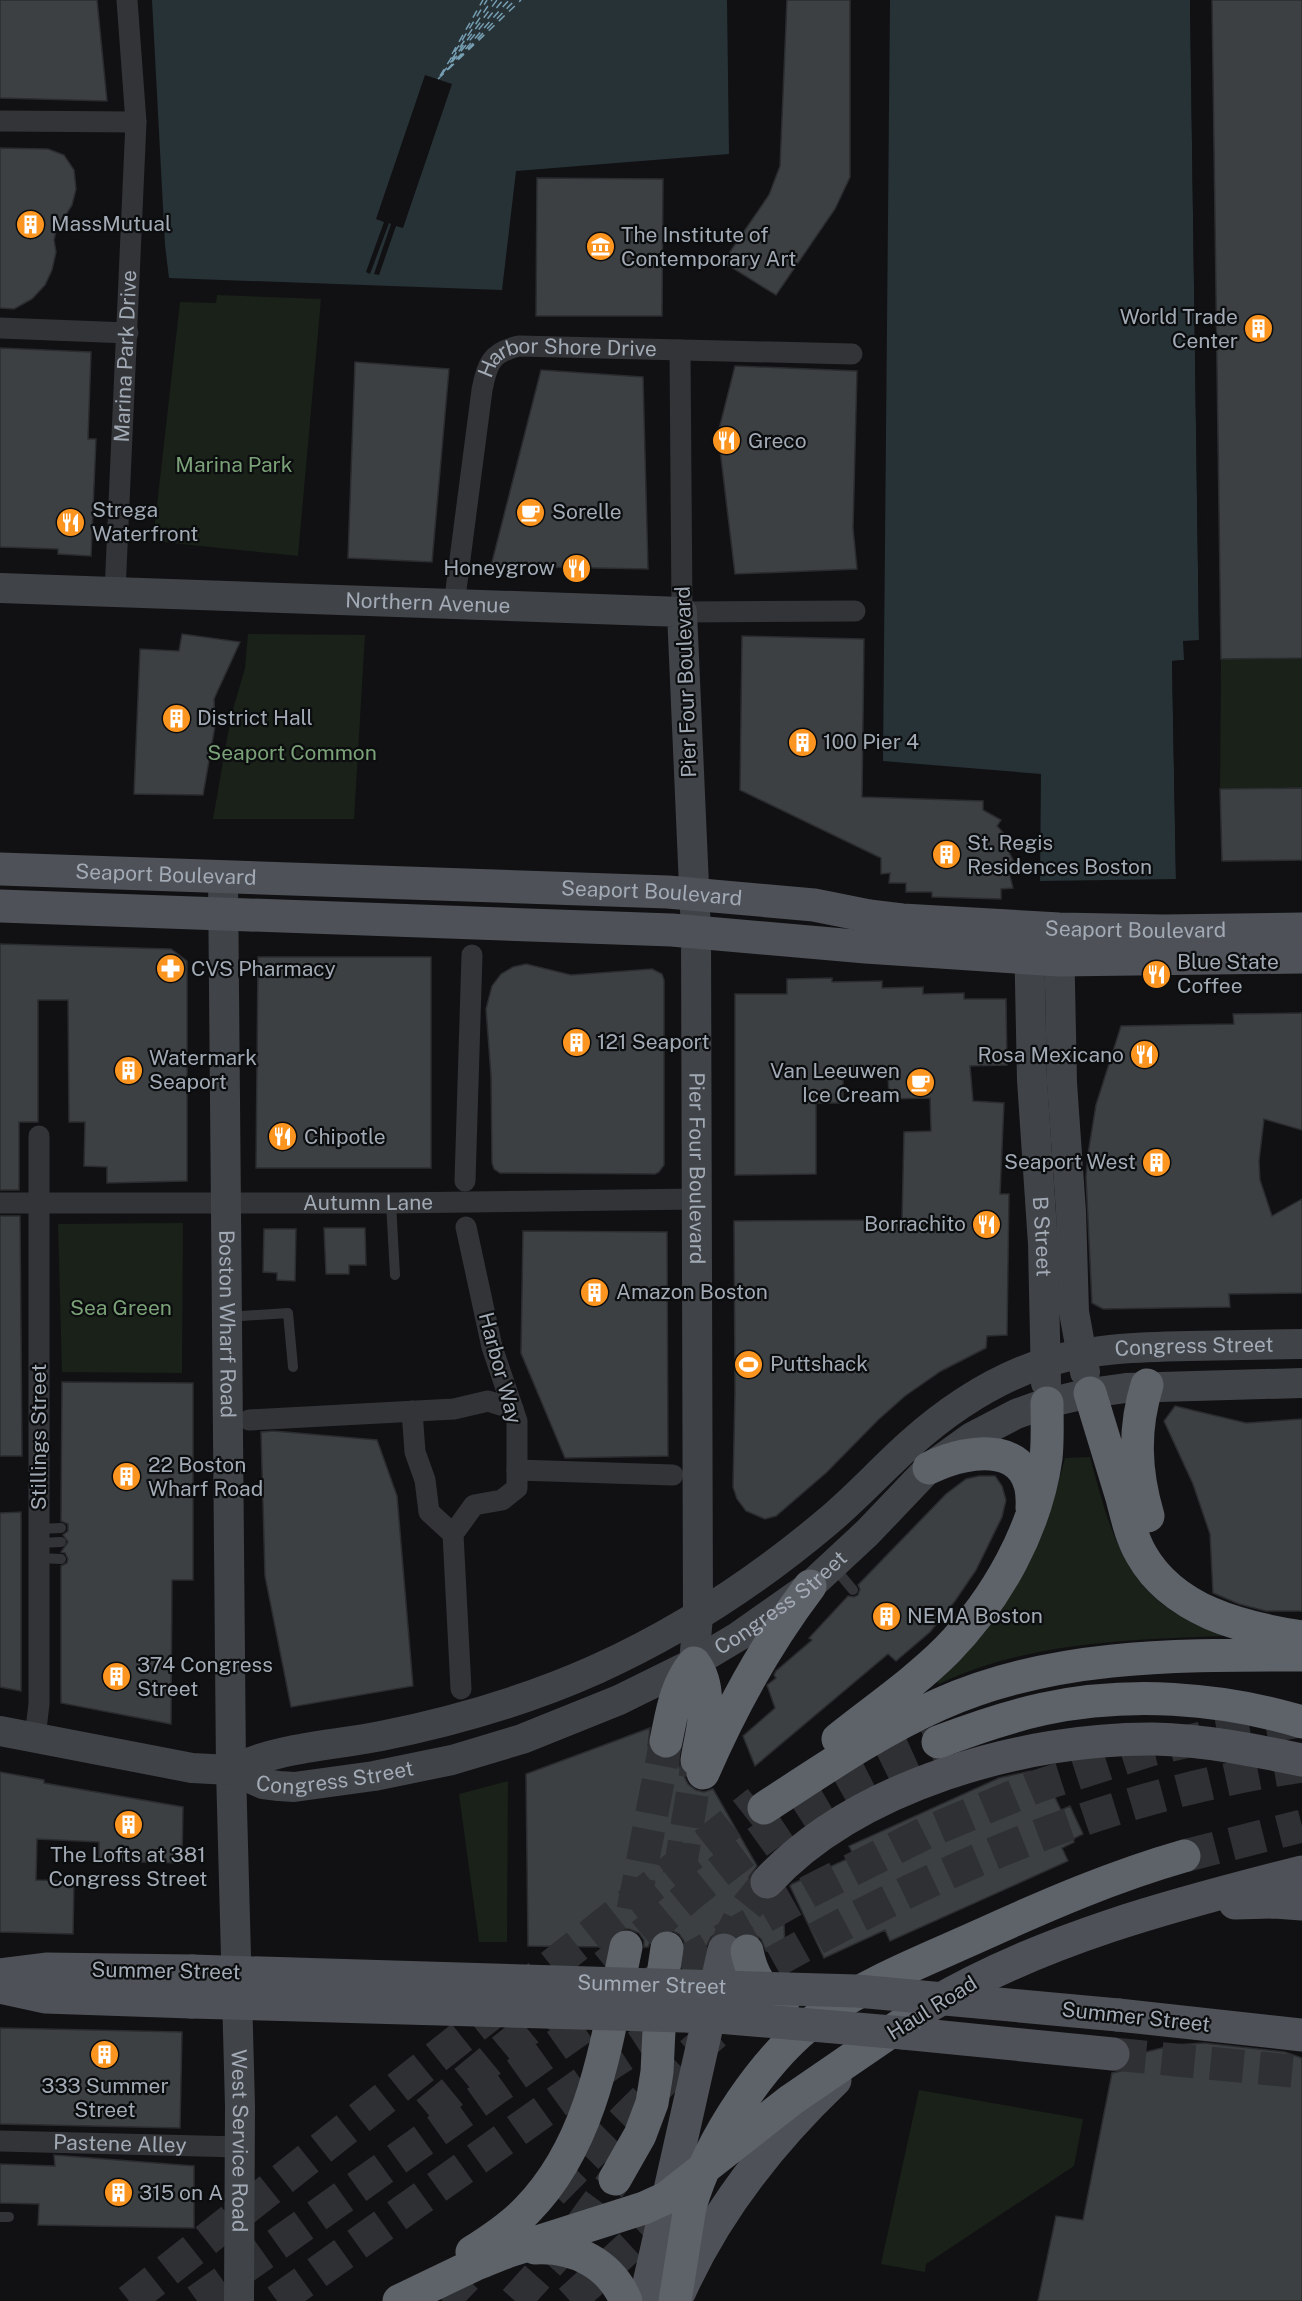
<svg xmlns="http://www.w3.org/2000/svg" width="1302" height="2301" font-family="'Public Sans',sans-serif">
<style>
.green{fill:#192119}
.water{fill:#273237}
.pier{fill:#111113}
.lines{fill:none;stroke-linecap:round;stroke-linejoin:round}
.ferry{stroke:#769eb2;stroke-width:1.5;stroke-dasharray:8 6;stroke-linecap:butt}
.building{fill:#3d4043;stroke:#2b2c2f;stroke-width:1.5}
.primary-tunnel{stroke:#2e3033;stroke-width:33;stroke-dasharray:33 16;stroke-linecap:butt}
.highway-tunnel{stroke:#2e3033;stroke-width:33;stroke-dasharray:33 16;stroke-linecap:butt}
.lane{stroke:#323438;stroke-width:10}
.street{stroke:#323438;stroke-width:21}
.secondary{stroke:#404348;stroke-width:30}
.primary{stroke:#4e5157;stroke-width:33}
.highway{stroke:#5e6269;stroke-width:33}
.primary-bridge{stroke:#4e5157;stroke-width:33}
.labels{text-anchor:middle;stroke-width:4.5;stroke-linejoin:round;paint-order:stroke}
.poi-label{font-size:21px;fill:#a2aab5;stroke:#0c0d0e;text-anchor:start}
.street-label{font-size:21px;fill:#a2aab5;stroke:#0c0d0e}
.park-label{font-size:21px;fill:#7aa177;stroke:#0c0d0e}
</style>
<rect width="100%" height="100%" fill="#111113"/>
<!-- green -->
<path class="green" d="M217 295 321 299 298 556 153 541 180 302 216 303Z
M248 634 365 635 354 819H213L231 716 245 668Z
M1302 658V788L1220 789 1221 659Z
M183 1223 182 1373 62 1372 58 1224Z
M1090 1457C1108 1523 1123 1591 1192 1622 1202 1627 1212 1630 1222 1633V1636C1125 1640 1028 1642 939 1684L937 1682C1008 1618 1042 1549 1065 1458Z
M508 1781 507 1942H479L459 1794Z
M919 2090 1083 2119 1074 2166 926 2264 925 2272 881 2264Z"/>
<!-- water -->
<path class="water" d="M152 0H727L729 154 516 171 502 290 169 278 165 245Z
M890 0H1190L1199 641H1184V660L1172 661 1176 879 1040 881 1041 774 883 761Z"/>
<!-- pier -->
<path class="pier" d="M1190 0H1193L1202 641 1200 643 1186 644V662L1175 663 1179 879 1176 882 1172 661 1184 660 1183 641 1199 640Z
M425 75 452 84 403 228 396 226 379 275 374 274 391 224 389 223 370 274 366 272 384 222 376 219Z"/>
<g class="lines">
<!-- ferry -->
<path class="ferry" d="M452 54 483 0
M452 59 492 0
M458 59 515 0
M452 62 503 0
M447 70 509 0
M442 74 497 0
M440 76 487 0
M438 79 521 0"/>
</g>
<!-- building -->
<path class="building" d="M0 0H97L107 101 0 98Z
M787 0H850V177L835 209 776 295 723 262 769 195 780 166Z
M1212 0H1302V658L1221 659Z
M0 148 48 149 64 155 74 170 76 189 72 205 56 231 54 240 56 252 52 270 45 285 32 299 14 309 0 308Z
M537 178 663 179 662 316H536Z
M0 348 91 352 88 439H96L91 556 58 554V549L0 547Z
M355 362 449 369 432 562 348 558Z
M735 366 857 371 853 528 857 569 735 574 718 433Z
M541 370 643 377 648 569 491 566Z
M182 634 240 642 214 699 215 726 203 795 134 794 140 649 179 651Z
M742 636 864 639 862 797 983 801V810L1001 820 997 826 1011 841 1006 846 1015 864 1008 868 1013 888 1001 889V899L932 897V892H906V883H889L890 873 881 874V858L740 790Z
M1302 788V860L1222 861 1220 789Z
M0 944 171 949 187 961V1181L107 1183V1167L84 1166 85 1122H69L68 1000H38V1122H19V1190H0Z
M258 957H431V1168H256Z
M526 964 571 975 652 969 662 974 664 980V1165L659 1172 655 1174 500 1173 494 1169 492 1163 491 1075 486 1009 492 986 501 974 513 967Z
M832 978V982L882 981V988L923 987V994L964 993V999H1006L1007 1065 970 1066 973 1101 1004 1103 1000 1194H1009L1007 1335 987 1336 986 1348 941 1371 905 1396 878 1420 827 1472 776 1516 765 1519 746 1511 737 1499 733 1487 735 1391 734 1221 902 1220 904 1132 931 1131 930 1098 889 1099 888 1073 843 1074V1103H816V1174L735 1175V994H787V979Z
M1302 1013V1130L1264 1119 1259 1161 1260 1180 1272 1216 1302 1199V1293L1229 1294 1230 1307 1103 1309 1092 1303 1086 1177 1088 1154 1096 1105 1121 1026 1234 1024 1233 1014Z
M0 1216H20L22 1456H0Z
M324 1228H365L366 1265H349V1274H326Z
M264 1229H296L295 1281 277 1280V1273L263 1272Z
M523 1231 667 1232 668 1456 565 1458 521 1353Z
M62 1382 193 1383V1580H172L171 1724 61 1703V1566L67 1563 68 1559 65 1553 61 1552 68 1542 63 1535 68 1531V1524L61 1521Z
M1175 1406 1246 1423 1302 1419V1611H1266L1239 1604 1213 1593 1210 1534 1193 1484 1164 1421Z
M274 1431 377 1440 397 1496 413 1686 291 1707 265 1576 261 1432Z
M979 1476H995L1002 1486 1006 1500 1002 1517 976 1570 955 1601 930 1632 896 1661 888 1654 755 1766 743 1736 775 1708 767 1685 776 1678 774 1675 776 1671 812 1640 809 1638 848 1596 854 1597 858 1595 860 1589 858 1585 946 1494 966 1479Z
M21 1512V1691L0 1687V1513Z
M650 1728 648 1746 653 1755 663 1759H671L679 1754V1766L688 1784 696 1790 704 1792 713 1789 757 1866 749 1877V1887L753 1894 761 1900H770L783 1893 785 1951H766L761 1939 753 1933H743L736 1936 728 1932H718L711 1937 705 1949H685L684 1941 679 1934 669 1929 660 1931 652 1937 648 1947H644V1940L639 1933 629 1929H621L612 1934 607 1947 528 1946 526 1774Z
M1031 1771 1035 1779 1044 1774 1061 1810 1070 1806 1083 1834 1073 1839 1074 1842 1062 1848 1068 1861 890 1941 885 1930 824 1958 790 1886 792 1884 854 1856 849 1846 999 1778Z
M0 1772 44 1780V1783L183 1807 182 1863 99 1861V1842L37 1839 36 1880 74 1881 73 1934 0 1932Z
M0 2028 182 2032 180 2128 0 2124Z
M1204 2043 1285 2052 1302 2058V2301H1038L1056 2216 1083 2220 1112 2073 1121 2071 1128 2065 1134 2055 1174 2045Z
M54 2155 194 2166V2228L38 2225 39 2204 0 2203V2164L55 2166Z"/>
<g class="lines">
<!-- primary-tunnel -->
<path class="primary-tunnel" d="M724 1950 743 1912 767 1882
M1113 2054 1302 2072"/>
<!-- highway-tunnel -->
<path class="highway-tunnel" d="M1184 1856 1302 1826
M679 1875 697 1765
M633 1910 666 1741
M605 1966C659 1922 712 1874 769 1834 821 1797 879 1767 938 1742
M731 1987C911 1881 1094 1797 1302 1766
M427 2113 565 1999
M552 2192 686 2058 715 2033
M129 2301 758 1802
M197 2301 584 2026 693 1957 810 1891 925 1833 1038 1786 1150 1750 1206 1737 1300 1721
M277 2301 610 2064 679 2019
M443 2301 479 2264
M515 2301 572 2238 615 2179
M570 2301 675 2205"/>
<!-- lane -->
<path class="lane" d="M391 1203 395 1275
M227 1317 288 1313 293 1367
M39 1529 61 1528
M39 1543 61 1542
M39 1558 61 1559
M833 1566 853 1590
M0 2217H9"/>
<!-- street -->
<g class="street">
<path d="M0 121 136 122"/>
<path d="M0 328 128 333"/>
<path d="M680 350 682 612 855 611"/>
<path id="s1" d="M115 592 136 122 127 0"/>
<path id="s2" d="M454 605 482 390C487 363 492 352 519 346L852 354"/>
<path d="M465 1181 472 955"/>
<path id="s3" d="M0 1203H391L698 1199"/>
<path d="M412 1411 415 1452 425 1480 429 1512 453 1534"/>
<path d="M249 1420 454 1409 488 1401 513 1409"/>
<path d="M517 1470 673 1475"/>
<path d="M461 1689 453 1534 474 1505 502 1500 517 1488V1421L492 1347 466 1227"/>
<path d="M35 1737 39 1704V1136"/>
<path id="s4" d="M0 2141 240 2147"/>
</g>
<!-- secondary -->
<g class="secondary">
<path id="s5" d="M0 588 682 612 696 932 698 1616 694 1663"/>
<path id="s6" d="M223 877 231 1770 240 2106 239 2301"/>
<path id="s7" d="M1029 934 1032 1080 1043 1244 1046 1383"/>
<path d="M1059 936 1062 1083 1071 1212 1074 1312 1085 1372"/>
<path id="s8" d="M0 1731 192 1768 231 1770 263 1784 279 1786 294 1787 374 1776 452 1760 522 1739 619 1700 694 1663 739 1636 810 1586 867 1533 929 1468 972 1437 1016 1414 1047 1403 1090 1393 1126 1388 1302 1383"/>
<path id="s9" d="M231 1770C279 1747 330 1746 381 1736 456 1721 528 1700 597 1669 681 1631 757 1581 827 1522 857 1497 882 1469 910 1444 949 1409 997 1378 1047 1362 1094 1348 1140 1347 1189 1346 1226 1345 1264 1345 1302 1344"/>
</g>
<!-- primary -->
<g class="primary">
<path id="s10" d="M0 869 668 892 814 905 869 916 902 920 1059 929 1164 931 1302 929"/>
<path d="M0 906 672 930 866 947 1059 960 1302 957"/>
<path d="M767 1882C857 1785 1024 1738 1154 1739 1204 1740 1253 1750 1302 1760"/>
<path d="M1235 1903 1275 1902 1302 1904"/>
<path d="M0 1975 46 1969 192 1971"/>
<path d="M0 1987 45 1997 191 2002"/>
<path d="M929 2006C1042 1939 1175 1904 1302 1872"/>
<path d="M1118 2015 1302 2035"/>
<path d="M903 2033 1113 2054"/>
<path d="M680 2291C716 2211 771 2141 835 2080"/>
<path d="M645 2301 724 1950"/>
</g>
<!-- highway -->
<path class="highway" d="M1147 1385C1133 1430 1135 1472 1148 1516
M1090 1393C1101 1428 1111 1463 1122 1498 1127 1517 1131 1537 1141 1554 1173 1611 1242 1628 1302 1637
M929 1468C972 1447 1036 1441 1032 1508
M838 1739C874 1710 914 1683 947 1650 997 1599 1036 1529 1046 1458 1048 1440 1047 1421 1047 1403
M666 1741C672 1713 675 1686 694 1663 715 1691 702 1728 697 1760
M938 1742C972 1729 1007 1717 1043 1709 1128 1691 1219 1697 1302 1722
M703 1773C732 1706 766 1644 810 1586
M764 1808C821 1771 877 1732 940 1704 1054 1653 1179 1655 1302 1655
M747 1951C751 1972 761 1993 783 2002
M615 2179 640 2135 652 2103 657 2072 661 1988 667 1948
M535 2248C574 2246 610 2263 626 2301
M472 2252C491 2240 511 2227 527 2210 595 2141 607 2038 626 1947
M399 2301 474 2265 509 2251 644 2208 666 2198 791 2100 905 2022
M675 2301 690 2207C709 2140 765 2055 822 2015 870 1981 928 1959 981 1935 1047 1905 1114 1876 1184 1856"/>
<!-- primary-bridge -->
<g class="primary-bridge">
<path id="s11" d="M192 1971 857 1991 1118 2015"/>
<path d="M191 2002 718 2017 903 2033"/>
</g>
</g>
<!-- icons -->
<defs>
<symbol id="building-disc" viewBox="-11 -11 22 22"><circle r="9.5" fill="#fc9420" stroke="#0c0d0e"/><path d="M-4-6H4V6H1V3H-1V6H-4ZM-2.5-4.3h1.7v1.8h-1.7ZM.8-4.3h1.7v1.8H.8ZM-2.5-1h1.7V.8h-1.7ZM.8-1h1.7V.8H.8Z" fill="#fff"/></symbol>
<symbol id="museum-disc" viewBox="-11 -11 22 22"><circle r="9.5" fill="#fc9420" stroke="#0c0d0e"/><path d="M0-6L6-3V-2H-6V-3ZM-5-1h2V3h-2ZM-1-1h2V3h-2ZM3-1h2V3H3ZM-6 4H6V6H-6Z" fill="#fff"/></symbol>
<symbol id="restaurant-disc" viewBox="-11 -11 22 22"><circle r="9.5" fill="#fc9420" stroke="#0c0d0e"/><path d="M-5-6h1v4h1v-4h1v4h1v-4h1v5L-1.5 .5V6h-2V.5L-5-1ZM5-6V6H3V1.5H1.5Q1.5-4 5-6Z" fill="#fff"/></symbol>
<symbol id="cafe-disc" viewBox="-11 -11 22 22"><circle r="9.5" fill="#fc9420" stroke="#0c0d0e"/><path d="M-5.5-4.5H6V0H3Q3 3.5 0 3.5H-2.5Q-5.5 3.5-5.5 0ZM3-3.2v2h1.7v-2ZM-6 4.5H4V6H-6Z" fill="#fff"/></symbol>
<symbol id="pharmacy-disc" viewBox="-11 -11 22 22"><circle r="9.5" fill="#fc9420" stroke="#0c0d0e"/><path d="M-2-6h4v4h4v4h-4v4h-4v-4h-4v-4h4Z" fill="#fff"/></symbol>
<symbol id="stadium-disc" viewBox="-11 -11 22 22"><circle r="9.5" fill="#fc9420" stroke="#0c0d0e"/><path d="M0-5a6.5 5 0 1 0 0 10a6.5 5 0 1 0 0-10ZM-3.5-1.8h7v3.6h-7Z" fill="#fff"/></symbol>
</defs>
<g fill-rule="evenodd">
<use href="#building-disc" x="14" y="208" width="33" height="33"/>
<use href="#museum-disc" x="584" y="230" width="33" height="33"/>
<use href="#building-disc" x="1242" y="312" width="33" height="33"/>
<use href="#restaurant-disc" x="710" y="424" width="33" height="33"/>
<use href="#cafe-disc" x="514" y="496" width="33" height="33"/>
<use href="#restaurant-disc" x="54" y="506" width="33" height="33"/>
<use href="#restaurant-disc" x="560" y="552" width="33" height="33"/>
<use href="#building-disc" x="160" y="702" width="33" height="33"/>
<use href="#building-disc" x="786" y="726" width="33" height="33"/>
<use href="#building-disc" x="930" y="838" width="33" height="33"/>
<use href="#pharmacy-disc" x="154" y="952" width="33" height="33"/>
<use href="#restaurant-disc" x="1140" y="958" width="33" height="33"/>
<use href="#building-disc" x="560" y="1026" width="33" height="33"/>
<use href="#restaurant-disc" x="1128" y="1038" width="33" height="33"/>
<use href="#building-disc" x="112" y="1054" width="33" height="33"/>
<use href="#cafe-disc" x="904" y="1066" width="33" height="33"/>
<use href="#restaurant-disc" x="266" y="1120" width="33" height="33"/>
<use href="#building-disc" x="1140" y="1146" width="33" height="33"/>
<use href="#restaurant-disc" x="970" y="1208" width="33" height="33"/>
<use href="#building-disc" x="578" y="1276" width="33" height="33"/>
<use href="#stadium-disc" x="732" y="1348" width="33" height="33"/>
<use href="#building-disc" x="110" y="1460" width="33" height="33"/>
<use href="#building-disc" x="870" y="1600" width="33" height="33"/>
<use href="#building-disc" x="100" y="1660" width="33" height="33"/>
<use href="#building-disc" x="112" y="1808" width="33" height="33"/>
<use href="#building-disc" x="88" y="2038" width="33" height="33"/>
<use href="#building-disc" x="102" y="2176" width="33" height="33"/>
</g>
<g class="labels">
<!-- poi labels -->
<g class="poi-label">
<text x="51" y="231">MassMutual</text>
<text x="621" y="242">The Institute of<tspan x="621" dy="24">Contemporary Art</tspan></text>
<text x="1238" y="324" text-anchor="end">World Trade<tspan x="1238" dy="24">Center</tspan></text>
<text x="748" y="448">Greco</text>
<text x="92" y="517">Strega<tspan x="92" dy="24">Waterfront</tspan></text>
<text x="552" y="519">Sorelle</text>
<text x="555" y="575" text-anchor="end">Honeygrow</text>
<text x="197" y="725">District Hall</text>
<text x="823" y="749">100 Pier 4</text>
<text x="967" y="850">St. Regis<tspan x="967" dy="24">Residences Boston</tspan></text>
<text x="1177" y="969">Blue State<tspan x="1177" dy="24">Coffee</tspan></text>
<text x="191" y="976">CVS Pharmacy</text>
<text x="597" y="1049">121 Seaport</text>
<text x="1124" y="1062" text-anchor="end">Rosa Mexicano</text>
<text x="149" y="1065">Watermark<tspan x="149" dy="24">Seaport</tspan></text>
<text x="900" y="1078" text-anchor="end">Van Leeuwen<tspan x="900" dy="24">Ice Cream</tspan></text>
<text x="304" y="1144">Chipotle</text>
<text x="1136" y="1169" text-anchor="end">Seaport West</text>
<text x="966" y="1231" text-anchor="end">Borrachito</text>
<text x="616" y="1299">Amazon Boston</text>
<text x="770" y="1371">Puttshack</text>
<text x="148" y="1472">22 Boston<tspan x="148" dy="24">Wharf Road</tspan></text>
<text x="907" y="1623">NEMA Boston</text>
<text x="137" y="1672">374 Congress<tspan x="137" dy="24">Street</tspan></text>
<text x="128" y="1862" text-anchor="middle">The Lofts at 381<tspan x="128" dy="24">Congress Street</tspan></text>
<text x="105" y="2093" text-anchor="middle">333 Summer<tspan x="105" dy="24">Street</tspan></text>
<text x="139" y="2200">315 on A</text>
</g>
<!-- street labels -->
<g class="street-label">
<text dy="7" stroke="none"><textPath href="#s1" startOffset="236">Marina Park Drive</textPath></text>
<text dy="7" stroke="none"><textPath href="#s2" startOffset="324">Harbor Shore Drive</textPath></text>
<text dy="7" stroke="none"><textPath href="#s5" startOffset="428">Northern Avenue</textPath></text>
<text transform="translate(686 682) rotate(-92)" y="7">Pier Four Boulevard</text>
<text dy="7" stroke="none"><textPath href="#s10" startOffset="166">Seaport Boulevard</textPath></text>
<text dy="7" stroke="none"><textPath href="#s10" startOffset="652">Seaport Boulevard</textPath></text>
<text dy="7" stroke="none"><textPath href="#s10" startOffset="1138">Seaport Boulevard</textPath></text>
<text dy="7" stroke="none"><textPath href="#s5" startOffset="1239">Pier Four Boulevard</textPath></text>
<text dy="7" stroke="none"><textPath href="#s3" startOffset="368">Autumn Lane</textPath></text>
<text dy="7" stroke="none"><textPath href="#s7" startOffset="303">B Street</textPath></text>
<text dy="7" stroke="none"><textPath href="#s6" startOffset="447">Boston Wharf Road</textPath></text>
<text dy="7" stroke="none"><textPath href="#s9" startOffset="1078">Congress Street</textPath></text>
<text transform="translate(500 1368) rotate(75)" y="7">Harbor Way</text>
<text transform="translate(39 1437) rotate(-90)" y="7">Stillings Street</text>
<text dy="7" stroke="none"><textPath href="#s8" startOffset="828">Congress Street</textPath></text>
<text dy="7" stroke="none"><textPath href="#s8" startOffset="342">Congress Street</textPath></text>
<text transform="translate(166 1971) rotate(1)" y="7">Summer Street</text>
<text dy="7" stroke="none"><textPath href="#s11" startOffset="460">Summer Street</textPath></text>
<text transform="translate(932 2008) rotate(-32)" y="7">Haul Road</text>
<text transform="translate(1136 2017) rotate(6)" y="7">Summer Street</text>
<text dy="7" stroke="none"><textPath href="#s6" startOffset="1264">West Service Road</textPath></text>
<text dy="7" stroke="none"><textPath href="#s4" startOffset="120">Pastene Alley</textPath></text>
</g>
<!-- park labels -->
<g class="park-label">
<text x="234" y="472">Marina Park</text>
<text x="292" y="760">Seaport Common</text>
<text x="121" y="1315">Sea Green</text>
</g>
</g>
</svg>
